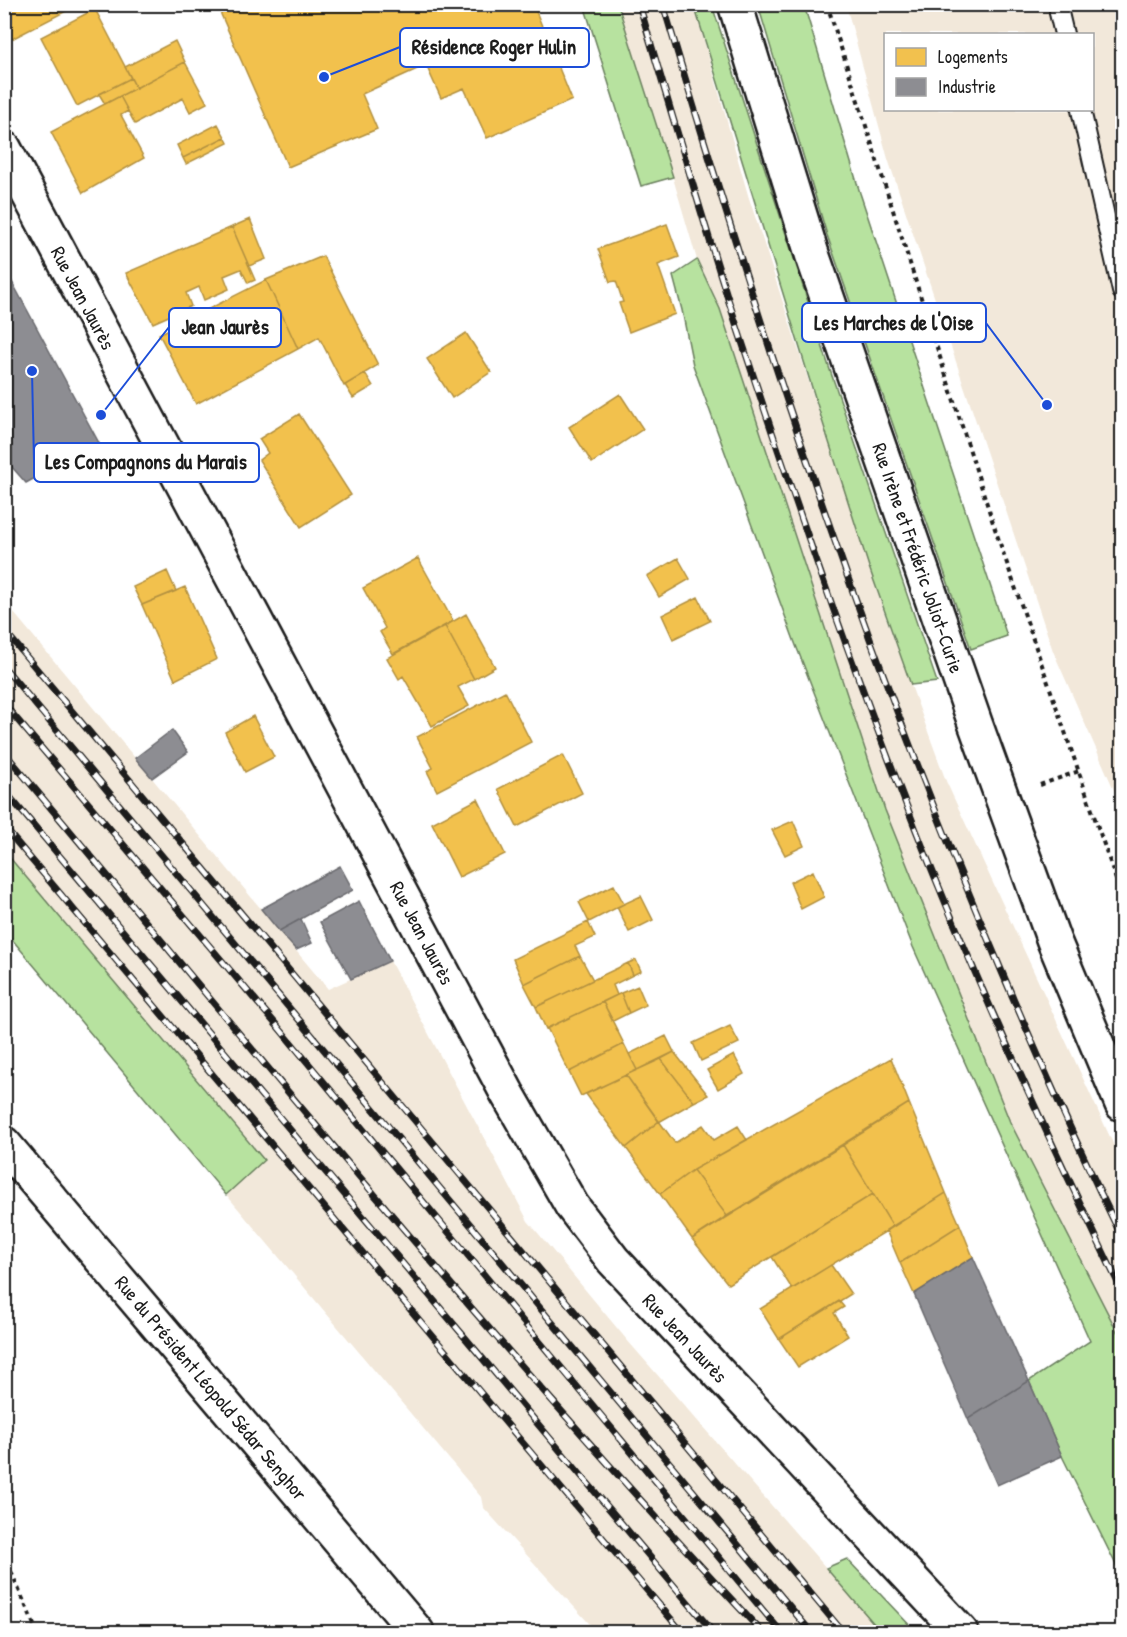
<svg xmlns="http://www.w3.org/2000/svg" width="1127" height="1637" font-family="'Patrick Hand',sans-serif">
<style>
.built{fill:#f2e8da;fill-rule:evenodd}
.green{fill:#b7e29f;stroke:#6a7f5e;stroke-width:1.5}
.homes{fill:#f2c14e;stroke:#b2903f;stroke-width:1.5}
.industry{fill:#8d8d92;stroke:#6b6b6f;stroke-width:1.5}
.lines{fill:none;stroke-linecap:round;stroke-linejoin:round}
.lane-casing{stroke:#1c1c1c;stroke-width:22}
.street-casing{stroke:#1c1c1c;stroke-width:38}
.secondary-casing{stroke:#1c1c1c;stroke-width:38}
.path{stroke:#1c1c1c;stroke-width:4;stroke-dasharray:4.5 4.5;stroke-linecap:butt}
.lane{stroke:#fff;stroke-width:18}
.street{stroke:#fff;stroke-width:33}
.secondary{stroke:#fff;stroke-width:33}
.rail-casing{stroke:#1c1c1c;stroke-width:7}
.rail{stroke:#fff;stroke-width:4.5;stroke-dasharray:14;stroke-linecap:butt}
.labels{text-anchor:middle;stroke-width:6;stroke-linejoin:round;paint-order:stroke}
.street-label{font-size:20px;fill:#1c1c1c;stroke:#fff}
.leader{fill:none;stroke:#1d4ed8;stroke-width:2}
.callout-dot{fill:#1d4ed8;stroke:#fff;stroke-width:2}
.callout{fill:#fff;stroke:#1d4ed8;stroke-width:2}
.callout-label{font-size:21px;text-anchor:middle;font-weight:bold;fill:#1c1c1c}
</style>
<rect width="100%" height="100%" fill="#fff"/>
<filter id="ink" filterUnits="userSpaceOnUse"><feTurbulence type="fractalNoise" baseFrequency=".0167" numOctaves="2"/><feDisplacementMap in="SourceGraphic" scale="12" xChannelSelector="R" yChannelSelector="G"/><feConvolveMatrix kernelMatrix="1 2 1 2 8 2 1 2 1" color-interpolation-filters="sRGB"/></filter>
<g filter="url(#ink)">
<!-- built -->
<path class="built" d="M584 5H694L748 195 883 609 946 781 1122 1163V1577L1062 1456 1090 1341 913 947 792 636 691 358 682 310 673 276 697 260 673 178 641 186Z
M846 5H1122V808L1053 651 888 159ZM886 34H1092V110H886Z
M4 601 328 989 390 961 528 1221 627 1340 882 1632H597L483 1507 481 1497 5 932Z"/>
<!-- green -->
<path class="green" d="M584 5H618L673 177 641 186Z
M694 5H712L831 373 937 682 911 685 869 567 822 420Z
M758 5H804L860 193 1007 636 971 649 827 235Z
M697 260 720 309 885 810 1010 1122 1122 1341V1577L1062 1456 1029 1381 1090 1341 913 947 795 643 693 365 682 310 673 276Z
M5 852 264 1160 226 1195 5 931Z
M847 1559 916 1632H881L826 1568Z"/>
<!-- homes -->
<path class="homes" d="M4 4 33 5 34 7 39 4H73L74 7 4 43Z
M236 4H533L572 100 487 138 464 88 441 98 426 65 362 94 377 129 288 167 220 12Z
M95 9 131 78 77 106 41 37Z
M175 41 185 62 136 88 125 67Z
M185 62 207 103 190 112 183 98 135 124 120 96Z
M131 78 136 88 105 104 99 94Z
M120 96 128 111 121 115 144 158 83 193 51 132Z
M218 124 225 137 183 158 177 145Z
M225 137 228 143 186 164 183 158Z
M250 219 266 259 249 266 232 227Z
M667 224 679 257 658 265 675 314 629 332 619 303 623 302 616 281 610 282 598 249Z
M232 227 255 280 248 283 241 269 224 276 229 289 204 300 199 287 186 293 191 306 153 323 126 273Z
M323 256 378 365 344 386 319 337 298 349 266 280Z
M266 280 298 349 196 404 159 334Z
M466 333 491 372 452 398 427 359Z
M365 373 373 386 353 398 345 385Z
M620 394 643 429 592 463 569 427Z
M299 414 351 495 301 527 259 460 268 453 259 439Z
M418 558 453 621 393 654 380 632 385 628 363 588Z
M678 558 690 579 659 597 647 576Z
M167 571 176 591 142 605 133 587Z
M185 587 217 659 175 680 142 605Z
M698 597 710 621 673 639 662 615Z
M466 614 495 667 474 679 445 626Z
M445 626 474 679 458 687 469 706 432 726 403 676 399 679 387 658Z
M505 691 531 742 437 791 427 771 433 768 417 737Z
M253 716 274 757 245 772 225 732Z
M563 755 582 793 517 827 498 789Z
M478 799 505 854 459 877 432 823Z
M793 821 804 846 785 855 772 830Z
M813 871 824 897 801 909 790 882Z
M614 885 624 904 589 922 579 902Z
M641 896 653 920 629 932 617 907Z
M588 922 595 937 575 946 580 956 524 984 513 959Z
M580 956 593 980 536 1007 524 984Z
M636 960 641 971 633 975 628 963Z
M628 963 633 975 613 985 617 995 546 1029 536 1007Z
M638 986 646 1005 629 1013 621 993Z
M621 993 629 1013 613 1021 603 1002Z
M603 1002 624 1044 569 1072 547 1028Z
M730 1026 739 1043 701 1061 693 1043Z
M666 1036 674 1052 637 1070 629 1054Z
M624 1044 637 1070 581 1096 569 1072Z
M674 1052 708 1095 694 1102 661 1059Z
M734 1055 744 1074 718 1089 707 1070Z
M891 1058 909 1103 727 1216 693 1170Z
M661 1059 694 1102 659 1122 626 1075Z
M626 1075 659 1121 626 1148 586 1094Z
M909 1103 946 1193 893 1227 843 1145Z
M659 1121 675 1143 703 1125 714 1140 738 1126 747 1140 693 1170 660 1194 626 1148Z
M843 1145 873 1194 728 1284 692 1239Z
M693 1170 727 1216 692 1239 660 1194Z
M946 1193 960 1225 900 1263 886 1230Z
M873 1194 893 1227 792 1289 772 1257Z
M960 1225 973 1257 914 1294 900 1263Z
M831 1265 851 1294 779 1339 760 1309Z
M839 1301 844 1307 834 1313 848 1336 798 1367 779 1339Z"/>
<!-- industry -->
<path class="industry" d="M4 267 99 443 26 483 4 458V447L10 445 4 435Z
M172 730 188 752 152 778 135 758Z
M340 866 353 890 279 931 261 909Z
M359 901 390 961 351 979 320 922Z
M301 919 312 943 296 950 279 931Z
M973 1257 1029 1381 968 1419 914 1294Z
M1029 1381 1062 1456 997 1485 968 1419Z"/>
<g class="lines">
<defs>
<path id="lane" d="M1059 13 1064 34
M1081 110 1122 291"/>
<path id="street" d="M735 4 812 254 975 723 1054 941 1122 1104
M4 1144 417 1632"/>
<path id="secondary" d="M4 148 507 1093 572 1206 613 1260 961 1632"/>
</defs>
<!-- lane casing -->
<use href="#lane" class="lane-casing"/>
<!-- street casing -->
<use href="#street" class="street-casing"/>
<!-- secondary casing -->
<use href="#secondary" class="secondary-casing"/>
<!-- path -->
<path class="path" d="M827 4 994 526 1122 897
M1040 785 1079 771
M4 1555 37 1632"/>
<!-- lane -->
<use href="#lane" class="lane"/>
<!-- street -->
<use href="#street" class="street"/>
<!-- secondary -->
<use href="#secondary" class="secondary"/>
<defs>
<path id="rail" d="M639 4C669 104 698 204 729 302 787 480 848 657 916 830 978 987 1049 1140 1122 1291
M663 4C760 332 867 658 1002 972 1040 1061 1079 1151 1122 1237
M4 630 843 1632
M4 667 811 1632
M4 704 274 1022 781 1632
M4 752C253 1049 497 1350 762 1632
M4 790 713 1632
M4 827 682 1632"/>
</defs>
<!-- rail casing -->
<use href="#rail" class="rail-casing"/>
<!-- rail -->
<use href="#rail" class="rail"/>
</g>
</g>
<g class="labels">
<!-- street labels -->
<g class="street-label">
<text transform="translate(83 298) rotate(62)" y="7">Rue Jean Jaurès</text>
<text transform="translate(918 558) rotate(71)" y="7">Rue Irène et Frédéric Joliot-Curie</text>
<text transform="translate(422 933) rotate(62)" y="7">Rue Jean Jaurès</text>
<text transform="translate(685 1338) rotate(47)" y="7">Rue Jean Jaurès</text>
<text transform="translate(211 1388) rotate(50)" y="7">Rue du Président Léopold Sédar Senghor</text>
</g>
</g>
<!-- callouts -->
<path class="leader" d="M324 77L400 47M1047 405L986 323M101 415L169 327M32 371L34 462"/>
<g class="callout-dot">
<circle cx="324" cy="77" r="6"/>
<circle cx="1047" cy="405" r="6"/>
<circle cx="101" cy="415" r="6"/>
<circle cx="32" cy="371" r="6"/>
</g>
<g class="callout">
<rect x="400" y="28" width="189" height="39" rx="6"/>
<rect x="802" y="303" width="184" height="39" rx="6"/>
<rect x="169" y="308" width="112" height="39" rx="6"/>
<rect x="34" y="443" width="225" height="39" rx="6"/>
</g>
<g class="callout-label">
<text x="494" y="54">Résidence Roger Hulin</text>
<text x="894" y="330">Les Marches de l'Oise</text>
<text x="225" y="334">Jean Jaurès</text>
<text x="146" y="469">Les Compagnons du Marais</text>
</g>
<!-- margin -->
<rect width="1127" height="1637" fill="none" stroke="#fff" stroke-width="24"/>
<rect x="12" y="12" width="1103" height="1613" fill="none" stroke="#1c1c1c" stroke-width="2" filter="url(#ink)"/>
<!-- legend -->
<rect x="884" y="33" width="210" height="78" fill="#ffffff" stroke="#a4a4a4" stroke-width="1.5"/>
<rect x="896" y="48" width="30" height="18" fill="#f2c14e" stroke="#a4a4a4" stroke-width="1.5"/>
<text x="938" y="63" font-size="18" fill="#1c1c1c">Logements</text>
<rect x="896" y="78" width="30" height="18" fill="#8d8d92" stroke="#a4a4a4" stroke-width="1.5"/>
<text x="938" y="93" font-size="18" fill="#1c1c1c">Industrie</text>
</svg>
